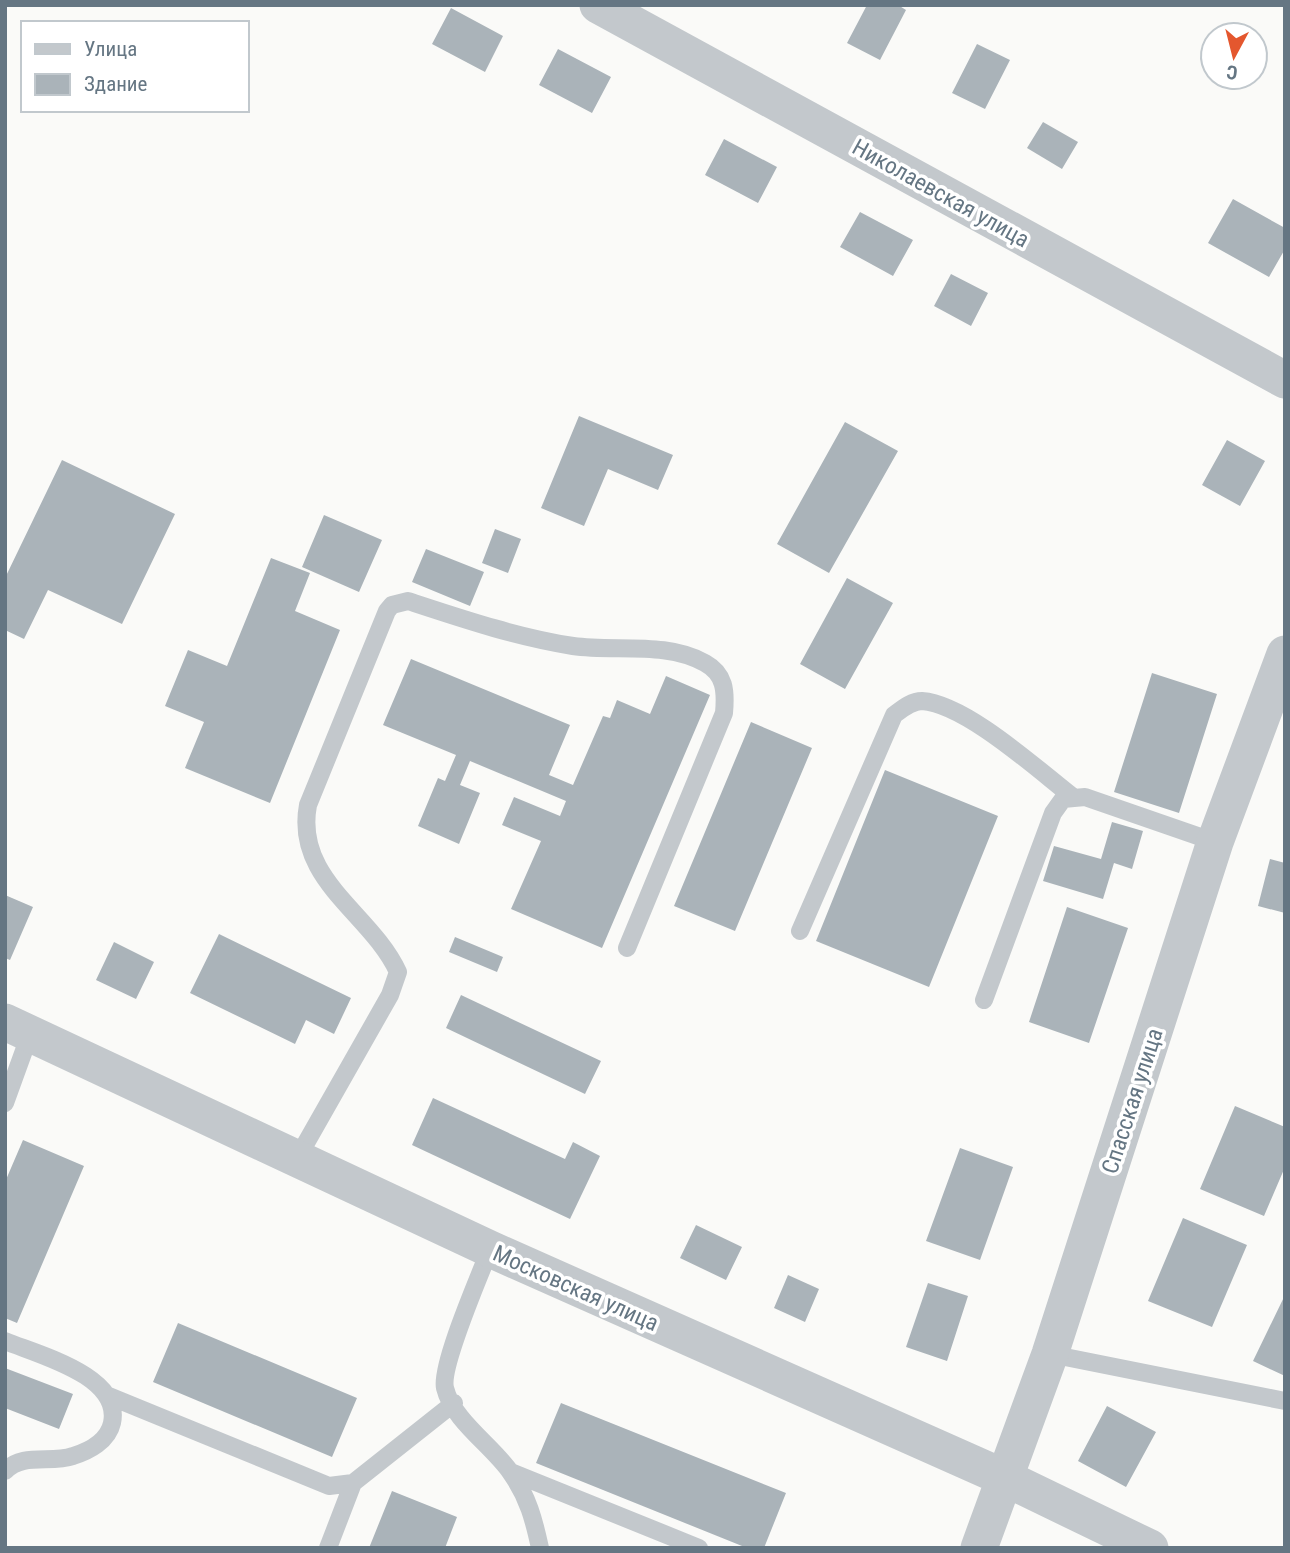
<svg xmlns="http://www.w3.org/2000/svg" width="1290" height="1553" font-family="'Roboto Condensed',sans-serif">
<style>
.building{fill:#aab3b9}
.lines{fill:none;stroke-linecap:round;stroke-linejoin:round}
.lane{stroke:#c3c8cc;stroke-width:18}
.street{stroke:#c3c8cc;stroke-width:37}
.labels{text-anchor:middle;stroke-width:7;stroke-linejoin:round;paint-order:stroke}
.street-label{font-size:23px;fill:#657683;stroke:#fff}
</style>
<rect width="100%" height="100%" fill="#fafaf8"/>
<!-- building -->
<path class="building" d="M867 5H898L906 10 880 60 847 43Z
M451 8 503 36 485 72 432 44Z
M977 44 1010 60 985 109 952 93Z
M558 49 611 77 592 113 539 85Z
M1043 122 1078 142 1062 169 1027 148Z
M724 139 777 167 758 203 705 175Z
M1233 199 1285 228V249L1269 277 1208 243Z
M860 212 913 240 893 276 840 247Z
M951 274 988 293 971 326 934 306Z
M579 416 673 455 658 490 608 469 584 526 541 508Z
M845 422 898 451 829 573 777 544Z
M1227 440 1265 461 1240 506 1202 485Z
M62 460 175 514 122 624 48 590 24 639 5 630V578Z
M324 515 382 540 359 592 302 567Z
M495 529 521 539 508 573 482 563Z
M426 549 484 572 470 606 412 582Z
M271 558 310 573 295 611 340 630 270 803 185 768 204 722 165 706 188 650 227 666Z
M847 578 893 603 845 689 800 664Z
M411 659 570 725 549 775 573 785 603 716 610 718 617 700 650 714 666 676 710 695 602 948 511 909 541 841 502 825 514 797 560 816 566 801 470 761 460 785 480 793 459 844 418 826 438 778 445 781 456 755 383 725Z
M1152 673 1217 694 1179 813 1114 792Z
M751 722 812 748 735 931 674 906Z
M885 770 998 816 929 987 816 941Z
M1112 822 1143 831 1132 869 1114 863 1103 899 1043 881 1054 846 1101 859Z
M1270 859 1285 863V913L1258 906Z
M5 895 33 907 10 960 5 958Z
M1067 907 1128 928 1089 1043 1029 1022Z
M219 934 351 998 334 1034 306 1020 295 1044 190 993Z
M455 937 503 957 497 972 449 952Z
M114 942 154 962 136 999 96 980Z
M461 995 601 1061 585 1094 446 1028Z
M433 1098 565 1159 573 1142 600 1156 570 1219 412 1145Z
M1235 1106 1285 1127V1167L1264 1216 1200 1189Z
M23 1140 84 1166 17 1323 5 1318V1182Z
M960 1148 1013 1167 980 1260 926 1241Z
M1183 1218 1247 1245 1212 1327 1148 1301Z
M696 1225 742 1247 726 1280 680 1258Z
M788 1275 819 1289 805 1322 774 1308Z
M928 1283 968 1296 947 1361 906 1347Z
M1285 1295V1376L1253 1361Z
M178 1323 357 1398 332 1457 153 1382Z
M5 1368 73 1394 59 1429 5 1408Z
M561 1403 786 1493 764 1548H747L536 1463Z
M1107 1406 1156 1432 1126 1487 1078 1461Z
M392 1491 457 1517 445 1548H369Z"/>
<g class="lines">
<!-- lane -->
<path class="lane" d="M800 931 894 715C902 709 911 701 922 701 966 704 1038 770 1073 797
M984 1000 1053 813 1063 799 1085 797 1215 842
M5 1103 30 1034
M298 1157 390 995 398 972C371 913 294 880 308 805L387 611 392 605 408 601C463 619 516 637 573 646 615 652 667 641 705 663 725 674 726 691 724 713L627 948
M490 1249C480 1275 440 1366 445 1388 453 1421 493 1446 511 1473 528 1497 534 1520 540 1548
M5 1341C39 1355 122 1376 112 1423 108 1441 89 1451 73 1456 51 1464 23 1452 5 1471
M1050 1354 1285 1401
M109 1396 329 1486 353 1483 454 1403
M511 1472 699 1548
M328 1548 353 1483"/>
<!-- street -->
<path class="street" d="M598 5 1285 380
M5 1022 490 1249 1005 1478 1150 1548
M979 1548 1050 1354 1215 842 1285 654"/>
</g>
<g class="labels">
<!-- street labels -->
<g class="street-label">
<text transform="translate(941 193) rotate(29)" y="8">Николаевская улица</text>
<text transform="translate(1132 1101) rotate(-72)" y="8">Спасская улица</text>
<text transform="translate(576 1288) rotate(24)" y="8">Московская улица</text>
</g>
</g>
<!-- border -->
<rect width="1290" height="1553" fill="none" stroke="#657683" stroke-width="14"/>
<!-- legend -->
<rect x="21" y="21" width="228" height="91" fill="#ffffff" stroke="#c1c8cd" stroke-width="2"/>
<rect x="35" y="44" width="35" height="10" fill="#c3c8cc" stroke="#c1c8cd" stroke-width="2"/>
<text x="84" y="56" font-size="21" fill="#657683">Улица</text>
<rect x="35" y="74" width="35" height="21" fill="#aab3b9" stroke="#c1c8cd" stroke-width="2"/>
<text x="84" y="91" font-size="21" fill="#657683">Здание</text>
<!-- north arrow -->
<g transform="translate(1234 56) rotate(187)"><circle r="33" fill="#ffffff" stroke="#c1c8cd" stroke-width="2"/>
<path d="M0-5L12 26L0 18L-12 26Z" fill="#e4572e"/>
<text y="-10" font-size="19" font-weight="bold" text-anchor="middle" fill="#657683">С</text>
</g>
</svg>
